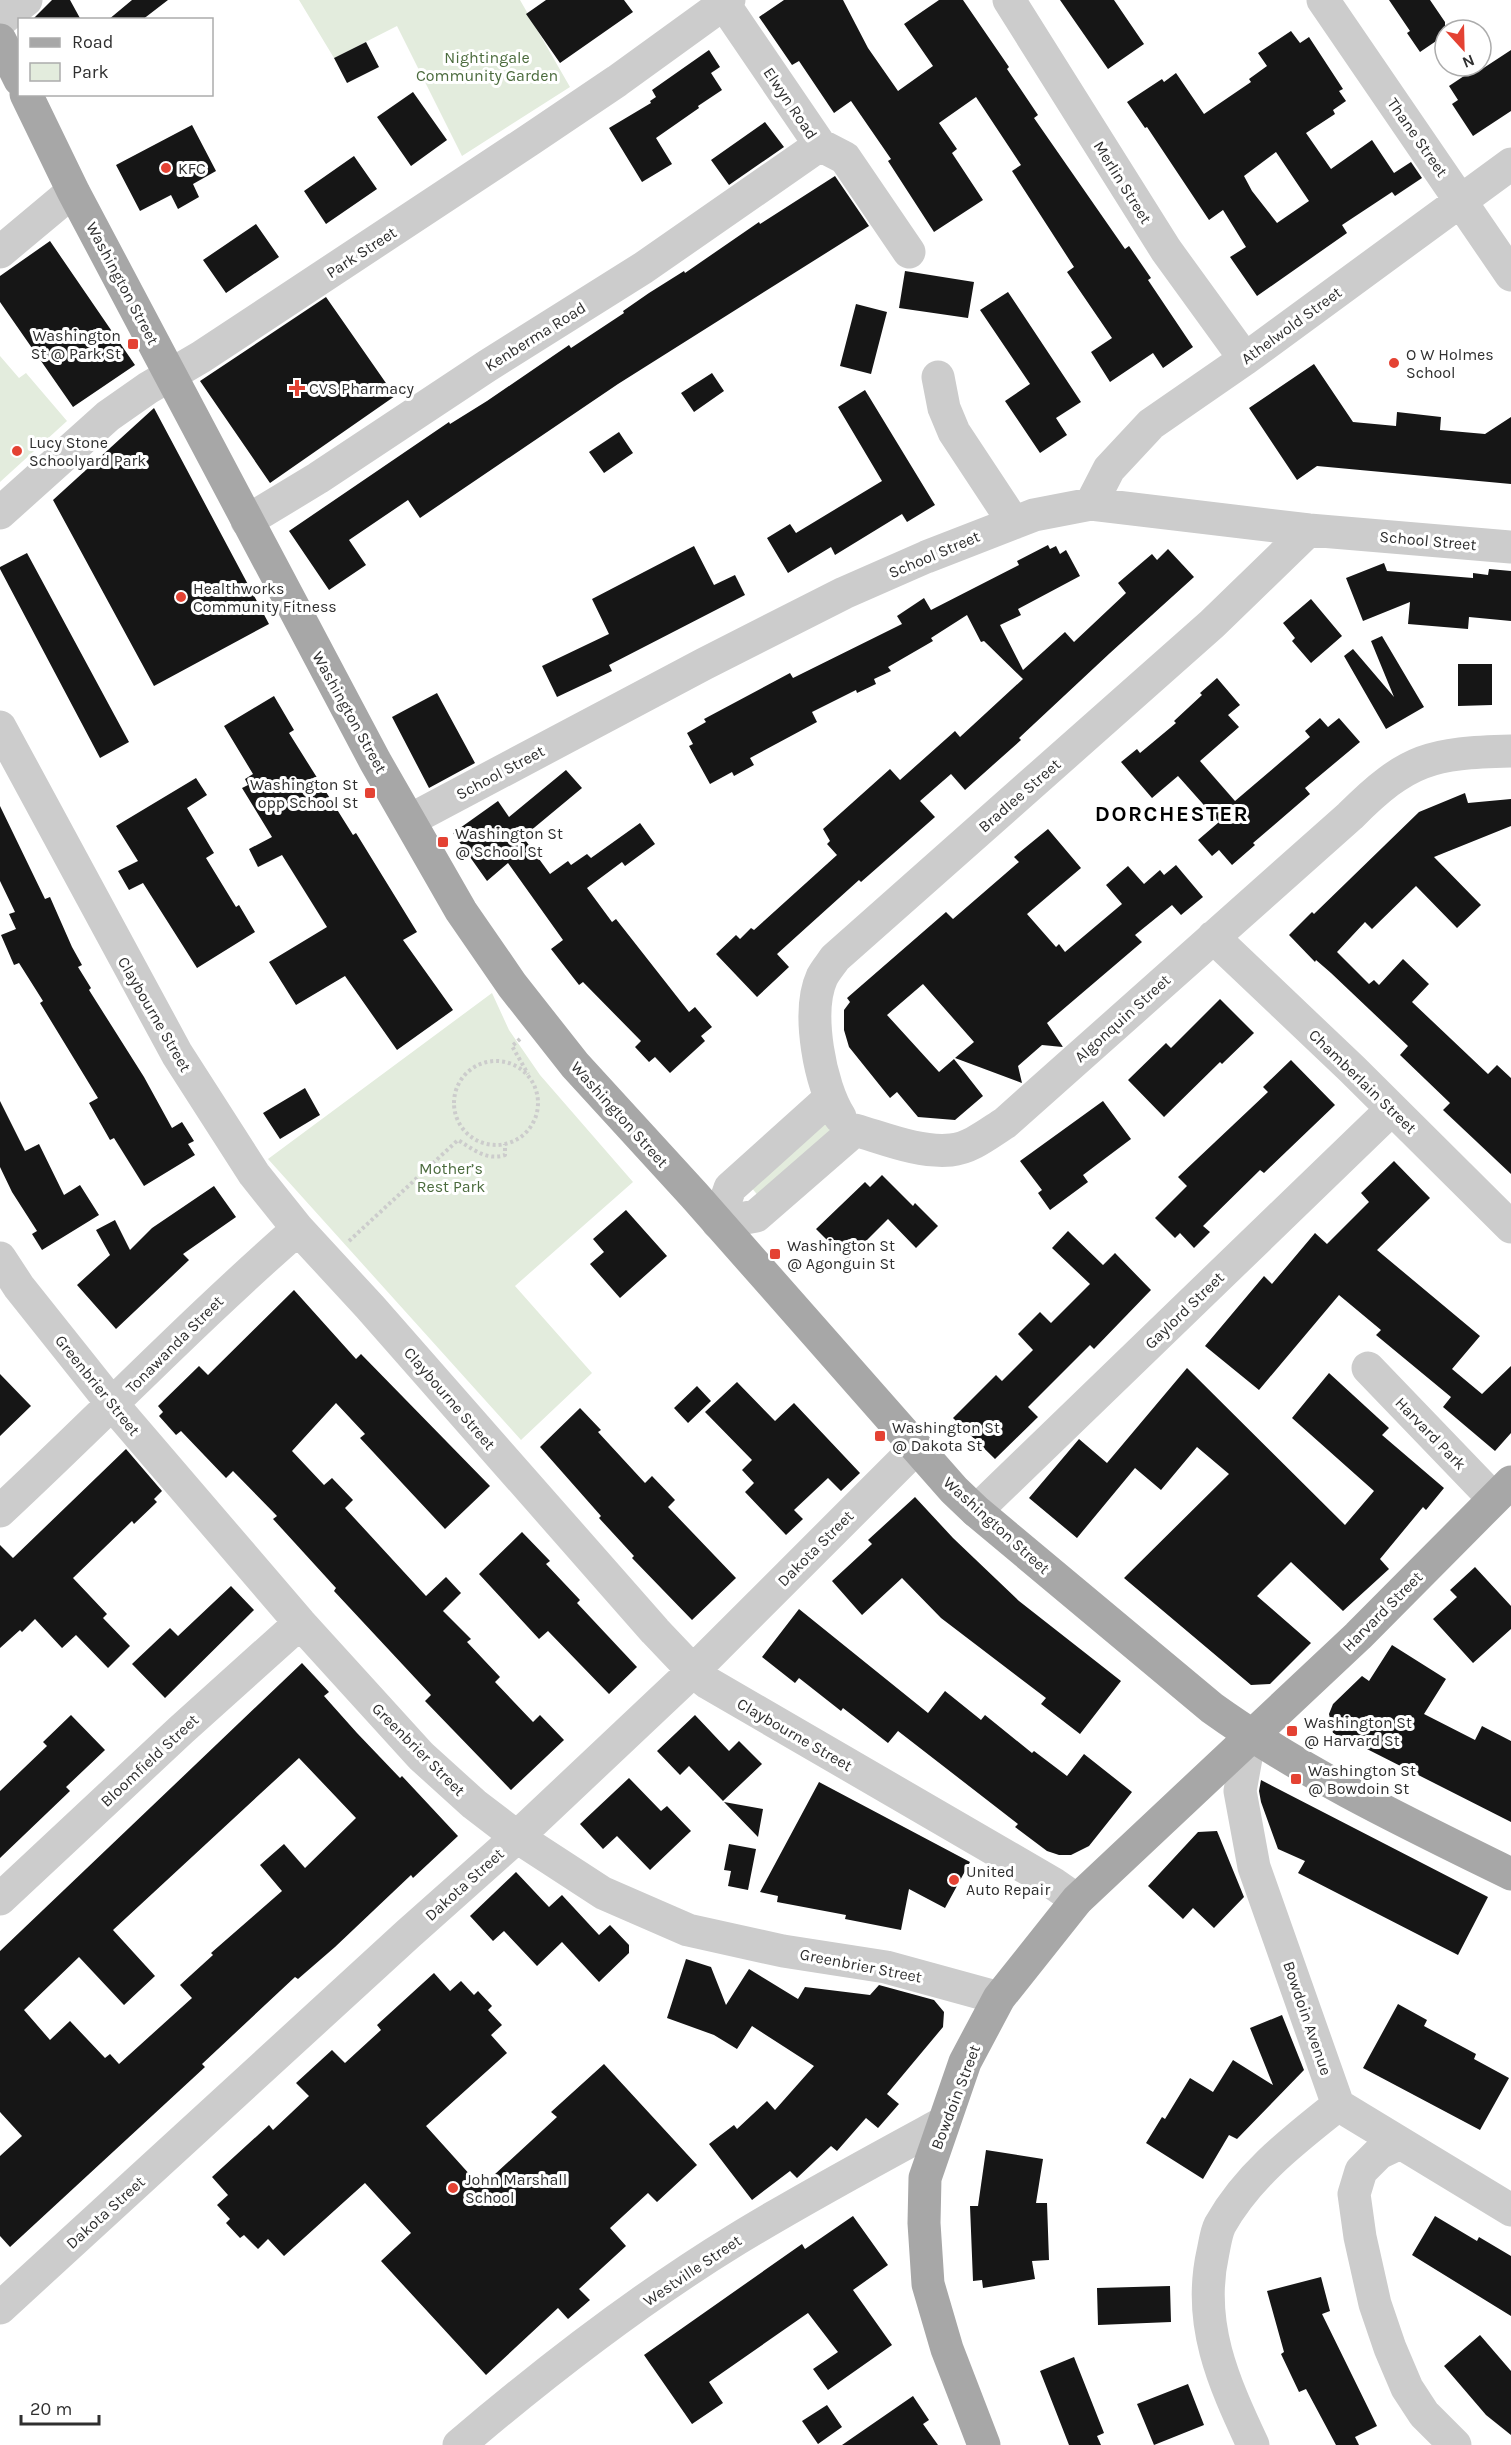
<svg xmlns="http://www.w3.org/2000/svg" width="1511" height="2445" font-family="Karla,sans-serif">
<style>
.green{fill:#e3ecdd}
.building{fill:#161616;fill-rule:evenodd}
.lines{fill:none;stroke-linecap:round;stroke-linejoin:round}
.path{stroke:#ccc;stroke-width:4;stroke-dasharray:3 3;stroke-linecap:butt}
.minor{stroke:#ccc;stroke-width:33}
.major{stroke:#a7a7a7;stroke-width:33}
.poi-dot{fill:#e44233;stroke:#fff;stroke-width:2}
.labels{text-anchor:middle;stroke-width:6;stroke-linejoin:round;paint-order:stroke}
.park-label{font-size:16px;fill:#4b6b3d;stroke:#fff}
.street-label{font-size:16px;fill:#2f2f2f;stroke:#fff}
.poi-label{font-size:16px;fill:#2f2f2f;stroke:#fff;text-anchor:start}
.district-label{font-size:22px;font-weight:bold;letter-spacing:1.5px;fill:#000;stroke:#fff}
</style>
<rect width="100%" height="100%" fill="#fff"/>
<!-- green -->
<path class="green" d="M299 0H520L570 87 462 156 397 26 334 58Z
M0 356 19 378 26 373 67 421 0 482Z
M492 993 509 1030 540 1075 633 1182 515 1286 592 1373 521 1440 268 1159Z
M828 1123 837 1128 764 1203 751 1187 823 1124Z"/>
<!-- building -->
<path class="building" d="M52 0H70L81 20H32Z
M132 0H168L142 20H108Z
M546 0H624L633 12 560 63 526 14Z
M784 0H843L868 48 898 91 933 66 904 24 939 0H963L1009 67 1007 69 1038 115 1034 118 1125 249 1129 246 1151 278 1148 280 1193 347 1163 368 1153 353 1110 382 1091 352 1112 338 1067 272 1074 267 1012 171 1021 165 976 97 939 123 957 149 952 153 983 200 934 232 888 161 891 159 851 101 834 113 799 61 792 65 759 17Z
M1060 0H1114L1144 44 1108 69Z
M1389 0H1430L1445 22V35L1420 52 1407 33 1410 31Z
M1291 31 1300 43 1309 37 1343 89 1339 91 1346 101 1333 110 1335 114 1306 133 1331 169 1372 140 1394 173 1411 162 1422 178 1395 196 1392 192 1342 225 1347 233 1257 296 1230 257 1246 247 1223 210 1209 220 1147 127 1145 128 1127 102 1162 79 1164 82 1176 73 1204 114 1251 82 1249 79 1267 66 1258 53ZM1276 152 1309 201 1277 223 1252 191 1244 176Z
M366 42 379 67 347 83 334 58Z
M709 50 720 67 711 73 722 90 698 106 699 108 656 138 672 164 642 182 609 128 651 103 650 101 656 97 652 90Z
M1511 50V111L1473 136 1452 104 1458 100 1449 86 1476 68 1479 71Z
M413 92 447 140 411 166 377 117Z
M765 122 784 147 729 185 711 160Z
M192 125 216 171 193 184 199 197 178 209 171 195 140 211 116 165Z
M354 156 377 189 326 224 304 191Z
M835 176 869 226 618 384 420 518 408 500 349 540 366 565 329 590 289 531 449 422 450 424 487 401 569 345 571 348 624 313 623 311 649 293 684 271 685 273 759 222 760 224Z
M256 224 279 257 226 293 203 260Z
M50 241 135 365 73 407 0 302V276Z
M905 271 974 282 968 318 899 308Z
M1008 292 1081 402 1056 418 1067 435 1040 453 1005 401 1030 384 980 310Z
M326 297 395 396 270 483 200 381Z
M856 304 887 312 871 374 840 366Z
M1314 364 1353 422 1396 426 1397 412 1441 417 1440 430 1485 434 1511 417V484L1317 466 1297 480 1249 408Z
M712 373 724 391 694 412 681 393Z
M865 390 935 505 907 522 902 514 835 555 831 547 788 573 767 538 790 524 796 533 882 481 838 407Z
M154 408 269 624 154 686 53 500Z
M619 432 633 453 604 473 589 452Z
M1048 545 1050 549 1056 546 1060 554 1066 550 1080 576 1018 609 1021 615 1000 625 1023 670 1065 632 1074 642 1126 593 1118 583 1152 554 1157 560 1168 549 1194 577 1110 653 1019 738 1021 740 965 790 951 774 920 801 935 817 861 882 859 880 777 954 789 967 757 997 716 954 736 935 740 939 751 928 754 930 837 855 827 844 830 841 823 829 890 769 900 780 955 731 960 737 1023 679 984 641 981 642 967 615 931 638 933 641 888 667 891 671 874 679 876 684 857 693 856 690 812 712 817 722 750 758 754 765 734 776 732 772 710 784 689 746 693 744 687 733 706 722 704 719 790 673 793 678 902 624 897 616 924 598 931 610 1019 565 1017 561Z
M694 546 714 585 735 575 745 595 609 665 612 671 557 697 542 666 609 634 592 599Z
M27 553 129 742 100 758 0 569V567Z
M1384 563 1387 571 1473 578V573L1488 575 1489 569 1511 571V621L1469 617 1468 629 1408 624 1410 602 1363 621 1346 578Z
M1311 599 1342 636 1311 663 1292 641 1295 638 1283 623Z
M1382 636 1424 707 1386 729 1344 656 1353 649 1394 697 1371 641Z
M1458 664H1492V705L1458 706Z
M1217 678 1240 705 1228 715 1239 727 1200 761 1235 801 1310 737 1305 731 1320 718 1328 727 1339 718 1360 742 1305 788 1310 794 1253 843 1255 845 1232 865 1219 850 1212 856 1198 840 1219 822 1178 776 1152 798 1121 762 1137 749 1140 753 1176 723 1174 721 1202 695 1200 693Z
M437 693 475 763 429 788 392 717Z
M274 696 294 730 289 733 353 835 356 833 417 932 403 940 453 1010 397 1050 345 976 296 1005 269 962 327 927 282 855 258 867 249 849 272 837 242 788 248 785 245 779 253 774 224 726Z
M566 770 582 788 523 837 550 874 568 861 571 865 587 854 591 858 640 823 655 844 625 866 622 862 587 888 612 922 616 919 689 1012 695 1007 712 1027 701 1036 705 1041 670 1073 655 1057 649 1062 635 1047 641 1041 583 982 579 985 551 949 563 940 508 863 487 881 453 833 498 801 509 817Z
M196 778 207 795 187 808 214 853 206 858 236 907 239 905 255 932 197 968 143 883 129 890 118 871 138 861 116 826Z
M1465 793 1468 803 1511 799V826L1434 857 1481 905 1457 928 1416 886 1372 929 1365 922 1337 952 1369 984 1374 980 1379 985 1403 959 1429 984 1412 1002 1488 1074 1497 1065 1511 1078V1174L1443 1110 1450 1103 1400 1055 1408 1046 1331 973 1316 960 1315 962 1289 935 1312 912 1314 914 1419 812Z
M0 806 45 899 50 897 72 947 82 965 78 967 91 988 89 990 144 1077 172 1128 182 1122 194 1141 188 1144 195 1155 144 1186 114 1138 110 1140 89 1103 98 1098 40 1003 43 1001 19 963 14 965 1 935 16 929 9 914 15 912 0 881Z
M1048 829 1081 868 1027 914 1056 947 1059 944 1065 952 1122 904 1106 885 1128 866 1144 884 1160 870 1164 875 1176 865 1203 897 1181 915 1172 905 1135 935 1142 942 1047 1023 1063 1047 1042 1045 1018 1066 1022 1083 955 1058 974 1042 923 984 887 1015 939 1072 954 1059 983 1096 955 1120 918 1117 897 1092 890 1098 849 1047 844 1030V1010L850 1002 847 998 946 912 953 919 1019 862 1014 857Z
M1220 999 1254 1033 1222 1064 1220 1062 1164 1117 1128 1080 1166 1043 1171 1048Z
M1291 1060 1335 1105 1264 1173 1260 1170 1203 1226 1210 1232 1194 1248 1180 1233 1175 1238 1155 1218 1187 1186 1178 1177 1268 1092 1263 1087Z
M305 1088 320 1115 280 1139 263 1113Z
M0 1101 25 1151 39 1144 64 1195 80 1185 99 1215 42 1250 32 1234 37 1231 12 1192 0 1167Z
M1103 1101 1131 1139 1083 1175 1088 1182 1050 1210 1038 1193 1042 1190 1020 1161Z
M1394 1161 1430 1198 1377 1250 1480 1336 1452 1369 1482 1394 1511 1366V1433L1495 1451 1443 1407 1451 1397 1376 1335 1381 1330 1339 1295 1259 1390 1205 1346 1264 1276 1272 1284 1315 1233 1327 1244 1369 1202 1361 1193Z
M882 1175 913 1206 915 1203 938 1226 916 1248 888 1219 847 1260 816 1229 865 1182 870 1187Z
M214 1186 236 1217 183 1254 189 1260 116 1329 77 1285 110 1255 96 1230 115 1220 130 1250 152 1228Z
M626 1210 667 1256 620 1298 590 1264 604 1252 593 1239Z
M1068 1231 1103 1265 1115 1253 1151 1290 1094 1349 1090 1345 1028 1407 1038 1417 995 1459 953 1418 996 1375 1002 1381 1033 1350 1018 1334 1040 1312 1051 1323 1090 1284 1052 1248Z
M294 1290 356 1359 361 1354 490 1486 445 1529 360 1438 365 1434 336 1403 292 1451 324 1485 332 1478 353 1500 345 1508 426 1596 446 1577 461 1593 443 1611 471 1639 467 1642 500 1677 495 1682 533 1722 540 1715 564 1740 511 1790 425 1701 431 1695 334 1591 336 1588 273 1519 277 1516 233 1471 226 1478 181 1431 176 1435 159 1416 163 1412 158 1406 199 1366 208 1375Z
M1187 1368 1345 1525 1374 1491 1292 1418 1329 1373 1389 1428 1382 1435 1444 1488 1426 1510 1423 1507 1380 1559 1389 1569 1343 1611 1291 1562 1257 1596 1311 1643 1270 1684 1251 1685 1124 1578 1229 1474 1197 1447 1161 1490 1135 1468 1077 1538 1029 1498 1079 1439 1107 1463Z
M0 1374 31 1406 0 1436Z
M737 1382 775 1421 794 1403 860 1473 841 1491 828 1478 794 1510 803 1519 786 1535 745 1492 754 1483 742 1470 752 1460 705 1412Z
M697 1386 711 1401 688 1423 674 1408Z
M580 1408 601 1430 598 1432 645 1483 652 1476 675 1500 668 1507 736 1578 692 1620 632 1558 634 1556 599 1518 601 1516 540 1447Z
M126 1449 162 1491 154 1499 157 1502 134 1524 132 1521 73 1578 107 1614 103 1618 130 1646 108 1668 76 1635 62 1648 35 1619 22 1632 20 1630 0 1648V1545L13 1558Z
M915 1497 953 1538 1019 1601 1121 1681 1080 1734 1041 1704 1046 1698 941 1618 902 1578 862 1615 832 1581 872 1544 868 1540Z
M522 1532 550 1561 546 1564 580 1600 577 1603 637 1667 609 1694 548 1631 539 1639 479 1574Z
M1475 1567 1511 1606V1629L1473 1663 1433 1619 1457 1597 1450 1590Z
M231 1586 254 1610 165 1698 132 1664 170 1628 178 1636Z
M799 1609 928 1713 945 1691 981 1720 985 1715 1032 1753 1034 1751 1067 1776 1084 1754 1132 1792 1089 1846 1071 1855H1059L1047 1851 1015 1827 1018 1824 898 1731 888 1743 843 1708 841 1711 799 1678 795 1683 762 1657Z
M1392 1645 1446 1679 1424 1714 1475 1740 1482 1726 1511 1741V1822L1361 1746 1359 1749 1333 1733 1329 1714 1333 1704 1362 1676 1369 1681Z
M302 1663 329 1692 324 1696 357 1733 400 1778 402 1776 458 1836 413 1878 411 1875 335 1947 298 1979 295 1977 202 2064 205 2067 10 2247 0 2236V2156L22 2136 0 2112V1951ZM299 1758 356 1818 305 1868 284 1844 260 1865 282 1891 211 1953 213 1955 180 1985 192 1998 119 2064 110 2054 105 2058 70 2021 50 2040 24 2010 79 1957 124 2005 155 1976 113 1930Z
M71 1715 105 1750 66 1787 70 1791 0 1858V1791L47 1746 43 1742Z
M695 1715 729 1751 739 1741 762 1764 723 1801 689 1766 680 1775 657 1751Z
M629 1778 661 1811 667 1806 691 1831 650 1870 617 1836 603 1849 580 1824Z
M1261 1780 1488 1897 1458 1955 1298 1873 1305 1861 1278 1849 1261 1802 1259 1791Z
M819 1782 970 1862 945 1908 909 1889 901 1930 845 1919 846 1915 777 1902 778 1896 760 1892Z
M724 1802 763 1809 758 1837Z
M1217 1831 1244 1897 1214 1928 1193 1908 1183 1919 1148 1886 1198 1832Z
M729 1844 756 1849 748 1890 728 1886 731 1871 724 1870Z
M516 1872 549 1907 562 1895 599 1935 610 1925 629 1945V1953L599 1982 562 1942 537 1966 504 1931 493 1941 470 1916Z
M686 1959 711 1967 726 2005 749 1969 798 1999 805 1987 870 1995 879 1985 934 2000 944 2012 943 2027 887 2094 899 2104 878 2128 866 2118 837 2151 831 2146 797 2178 790 2171 752 2200 709 2144 734 2125 737 2129 767 2101 775 2110 814 2066 752 2026 737 2049 714 2035 667 2018Z
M434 1973 450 1991 461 1981 474 1995 478 1991 492 2006 488 2010 502 2025 491 2035 507 2053 426 2126 481 2187 557 2117 551 2112 604 2064 697 2165 657 2202 648 2193 610 2228 626 2246 579 2289 590 2300 568 2319 558 2308 486 2375 381 2261 411 2233 365 2183 284 2256 268 2239 258 2249 244 2235 240 2238 226 2223 230 2219 217 2205 228 2195 212 2177 269 2125 273 2130 309 2096 296 2083 332 2050 345 2063 381 2030 377 2025Z
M1398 2004 1427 2020 1424 2026 1476 2054 1474 2059 1509 2078 1480 2130 1363 2068Z
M1282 2015 1304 2070 1237 2139 1229 2135 1203 2179 1146 2143 1162 2117 1165 2119 1190 2078 1213 2092 1233 2060 1273 2085 1250 2028Z
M986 2150 1043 2159 1036 2203H1047L1049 2260 1032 2261 1035 2279 983 2288 982 2280 973 2281 970 2206H978Z
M853 2216 888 2265 853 2290 892 2345 828 2390 813 2369 838 2352 808 2313 709 2382 723 2403 692 2424 644 2355 802 2244 805 2249Z
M1435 2216 1477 2241 1479 2237 1511 2256V2316L1412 2255Z
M1321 2277 1330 2311 1322 2314 1377 2426 1355 2437 1359 2445H1336L1306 2389 1299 2392 1281 2354 1284 2352 1267 2291Z
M1170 2286 1171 2322 1098 2325 1097 2288Z
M1480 2335 1511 2371V2435L1486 2415 1444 2366Z
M1074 2357 1104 2433 1097 2436 1101 2445H1069L1040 2371Z
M1188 2384 1204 2425 1154 2445 1137 2404Z
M913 2396 929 2420 923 2424 938 2445H842Z
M827 2405 842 2427 818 2444 802 2421Z"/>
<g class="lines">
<!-- path -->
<path class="path" d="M520 1039 512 1046 528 1074
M454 1103a42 42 0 1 1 84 0a42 42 0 1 1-84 0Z
M349 1241 458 1140C473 1149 486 1161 505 1155V1144"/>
<!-- minor -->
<path class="minor" d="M1009 0 1166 250 1245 359
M1323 0 1511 275
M724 4 820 145 845 158 909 252
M0 21 26 0
M0 252 73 191
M938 377 944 408 954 432 1014 523
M1091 504 1109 469 1151 424 1245 359 1511 164
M0 513 108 416 148 388 201 357 531 139 617 81 729 0
M247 521 318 478 487 366 643 268 820 145
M0 727 177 1054 254 1174 298 1229 370 1307 655 1631 693 1671 708 1683 1054 1884 1077 1900
M410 820 704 664 844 593 926 557 1034 515 1091 504 1309 530 1511 547
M1213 937 1352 1069 1511 1227
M830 1098 730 1188 718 1223 756 1216 855 1130C886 1139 919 1153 951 1150 971 1148 989 1133 1005 1123L1350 816C1408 758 1431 753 1511 751
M840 1117C820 1086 806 1012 822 977 825 971 831 964 835 958L1212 624 1309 530
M0 1258 19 1287 113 1405 300 1623 421 1756 474 1804 517 1837 603 1893 688 1930 783 1951 886 1967 999 1998
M1368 1368 1493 1498
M0 1511C100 1418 195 1319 298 1229
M976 1511 1392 1109
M1250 1736 1240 1791 1254 1867 1338 2105 1511 2210
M0 1899 181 1730 300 1623
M1400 2143 1379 2153 1361 2171 1354 2194 1360 2237 1375 2304 1390 2348 1407 2388 1424 2414 1455 2445
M0 2308 408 1934 517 1837 693 1671 916 1448
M459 2445C546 2371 639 2299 737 2239 804 2198 873 2161 943 2123
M1253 2445C1223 2381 1197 2323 1213 2252 1215 2243 1216 2233 1220 2225 1248 2175 1294 2140 1338 2105"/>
<!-- major -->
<path class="major" d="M0 40 20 80
M26 94 73 191 375 761 461 911 512 985 575 1065 694 1195 954 1490 976 1511 1212 1708C1304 1774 1409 1824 1511 1874
M984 2445 947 2349 928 2284 924 2223 925 2178 965 2062 999 1998 1077 1900 1358 1636 1511 1482"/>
</g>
<!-- markers -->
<g class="poi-dot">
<circle cx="166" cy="168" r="6"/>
<rect x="127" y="338" width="12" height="12" rx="3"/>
<circle cx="1394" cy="363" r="6"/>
<path d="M294 379h6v6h6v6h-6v6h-6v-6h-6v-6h6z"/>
<circle cx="17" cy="451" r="6"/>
<circle cx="181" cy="597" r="6"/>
<rect x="364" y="787" width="12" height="12" rx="3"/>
<rect x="437" y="836" width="12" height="12" rx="3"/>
<rect x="769" y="1248" width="12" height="12" rx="3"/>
<rect x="874" y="1430" width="12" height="12" rx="3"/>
<rect x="1286" y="1725" width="12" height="12" rx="3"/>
<rect x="1290" y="1773" width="12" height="12" rx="3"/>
<circle cx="954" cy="1880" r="6"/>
<circle cx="453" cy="2188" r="6"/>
</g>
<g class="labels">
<!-- park labels -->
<g class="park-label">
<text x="487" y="63">Nightingale<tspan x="487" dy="18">Community Garden</tspan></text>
<text x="451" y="1174">Mother’s<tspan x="451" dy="18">Rest Park</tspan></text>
</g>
<!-- street labels -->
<g class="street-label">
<text transform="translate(791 103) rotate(56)" y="6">Elwyn Road</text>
<text transform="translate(1418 137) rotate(55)" y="6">Thane Street</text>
<text transform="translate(1123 182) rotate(58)" y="6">Merlin Street</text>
<text transform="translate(361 252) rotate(-33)" y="6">Park Street</text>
<text transform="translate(123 283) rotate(62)" y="6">Washington Street</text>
<text transform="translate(1291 325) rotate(-36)" y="6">Athelwold Street</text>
<text transform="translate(535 336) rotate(-32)" y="6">Kenberma Road</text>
<text transform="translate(1428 540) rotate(5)" y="6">School Street</text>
<text transform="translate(934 554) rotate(-23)" y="6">School Street</text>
<text transform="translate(350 712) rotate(61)" y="6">Washington Street</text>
<text transform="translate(500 772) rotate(-28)" y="6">School Street</text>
<text transform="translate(1019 795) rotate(-41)" y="6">Bradlee Street</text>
<text transform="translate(155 1014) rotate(60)" y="6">Claybourne Street</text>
<text transform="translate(1122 1018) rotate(-42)" y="6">Algonquin Street</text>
<text transform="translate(1363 1081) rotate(44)" y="6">Chamberlain Street</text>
<text transform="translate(620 1114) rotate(48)" y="6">Washington Street</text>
<text transform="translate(1184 1310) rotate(-44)" y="6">Gaylord Street</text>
<text transform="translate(174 1344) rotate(-45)" y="6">Tonawanda Street</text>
<text transform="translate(98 1385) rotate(51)" y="6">Greenbrier Street</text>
<text transform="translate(450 1398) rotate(49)" y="6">Claybourne Street</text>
<text transform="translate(1431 1433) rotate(46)" y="6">Harvard Park</text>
<text transform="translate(997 1525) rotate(42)" y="6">Washington Street</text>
<text transform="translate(815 1548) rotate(-45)" y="6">Dakota Street</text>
<text transform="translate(1382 1611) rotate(-45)" y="6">Harvard Street</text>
<text transform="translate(795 1734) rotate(30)" y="6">Claybourne Street</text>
<text transform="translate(419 1749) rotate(45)" y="6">Greenbrier Street</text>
<text transform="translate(149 1760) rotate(-43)" y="6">Bloomfield Street</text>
<text transform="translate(464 1884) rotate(-42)" y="6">Dakota Street</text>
<text transform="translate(861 1965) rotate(11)" y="6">Greenbrier Street</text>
<text transform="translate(1308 2018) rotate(71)" y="6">Bowdoin Avenue</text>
<text transform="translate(955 2097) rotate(-69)" y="6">Bowdoin Street</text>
<text transform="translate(105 2212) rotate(-42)" y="6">Dakota Street</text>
<text transform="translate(692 2270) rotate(-34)" y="6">Westville Street</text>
</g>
<!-- poi labels -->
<g class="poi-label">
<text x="178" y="174">KFC</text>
<text x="121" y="341" text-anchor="end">Washington<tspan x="121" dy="18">St @ Park St</tspan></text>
<text x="1406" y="360">O W Holmes<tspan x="1406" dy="18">School</tspan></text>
<text x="309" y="394">CVS Pharmacy</text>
<text x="29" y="448">Lucy Stone<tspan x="29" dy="18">Schoolyard Park</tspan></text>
<text x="193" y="594">Healthworks<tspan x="193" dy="18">Community Fitness</tspan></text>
<text x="358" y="790" text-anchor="end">Washington St<tspan x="358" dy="18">opp School St</tspan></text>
<text x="455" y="839">Washington St<tspan x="455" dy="18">@ School St</tspan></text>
<text x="787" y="1251">Washington St<tspan x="787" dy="18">@ Agonguin St</tspan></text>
<text x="892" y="1433">Washington St<tspan x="892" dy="18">@ Dakota St</tspan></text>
<text x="1304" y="1728">Washington St<tspan x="1304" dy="18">@ Harvard St</tspan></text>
<text x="1308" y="1776">Washington St<tspan x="1308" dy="18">@ Bowdoin St</tspan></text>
<text x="966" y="1877">United<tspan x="966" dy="18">Auto Repair</tspan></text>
<text x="465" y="2185">John Marshall<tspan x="465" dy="18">School</tspan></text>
</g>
<!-- district labels -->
<g class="district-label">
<text x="1172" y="821">DORCHESTER</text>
</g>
</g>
<!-- legend -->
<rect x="18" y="18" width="195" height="78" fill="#ffffff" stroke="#acacac" stroke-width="1.5"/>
<rect x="30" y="38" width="30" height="9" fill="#a7a7a7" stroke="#acacac" stroke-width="1.5"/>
<text x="72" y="48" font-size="18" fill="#2f2f2f">Road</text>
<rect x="30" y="63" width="30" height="18" fill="#e3ecdd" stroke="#acacac" stroke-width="1.5"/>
<text x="72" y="78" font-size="18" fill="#2f2f2f">Park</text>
<!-- north arrow -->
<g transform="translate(1463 48) rotate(158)"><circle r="28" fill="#ffffff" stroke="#acacac" stroke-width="1.5"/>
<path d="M0-4.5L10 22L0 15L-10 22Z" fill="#e44233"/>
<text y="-9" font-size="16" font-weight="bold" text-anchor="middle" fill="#2f2f2f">N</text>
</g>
<!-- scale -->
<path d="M21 2415v9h78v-9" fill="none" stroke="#2f2f2f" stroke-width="3"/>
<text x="30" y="2415" font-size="18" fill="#2f2f2f" stroke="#ffffff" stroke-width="4.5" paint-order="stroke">20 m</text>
</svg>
